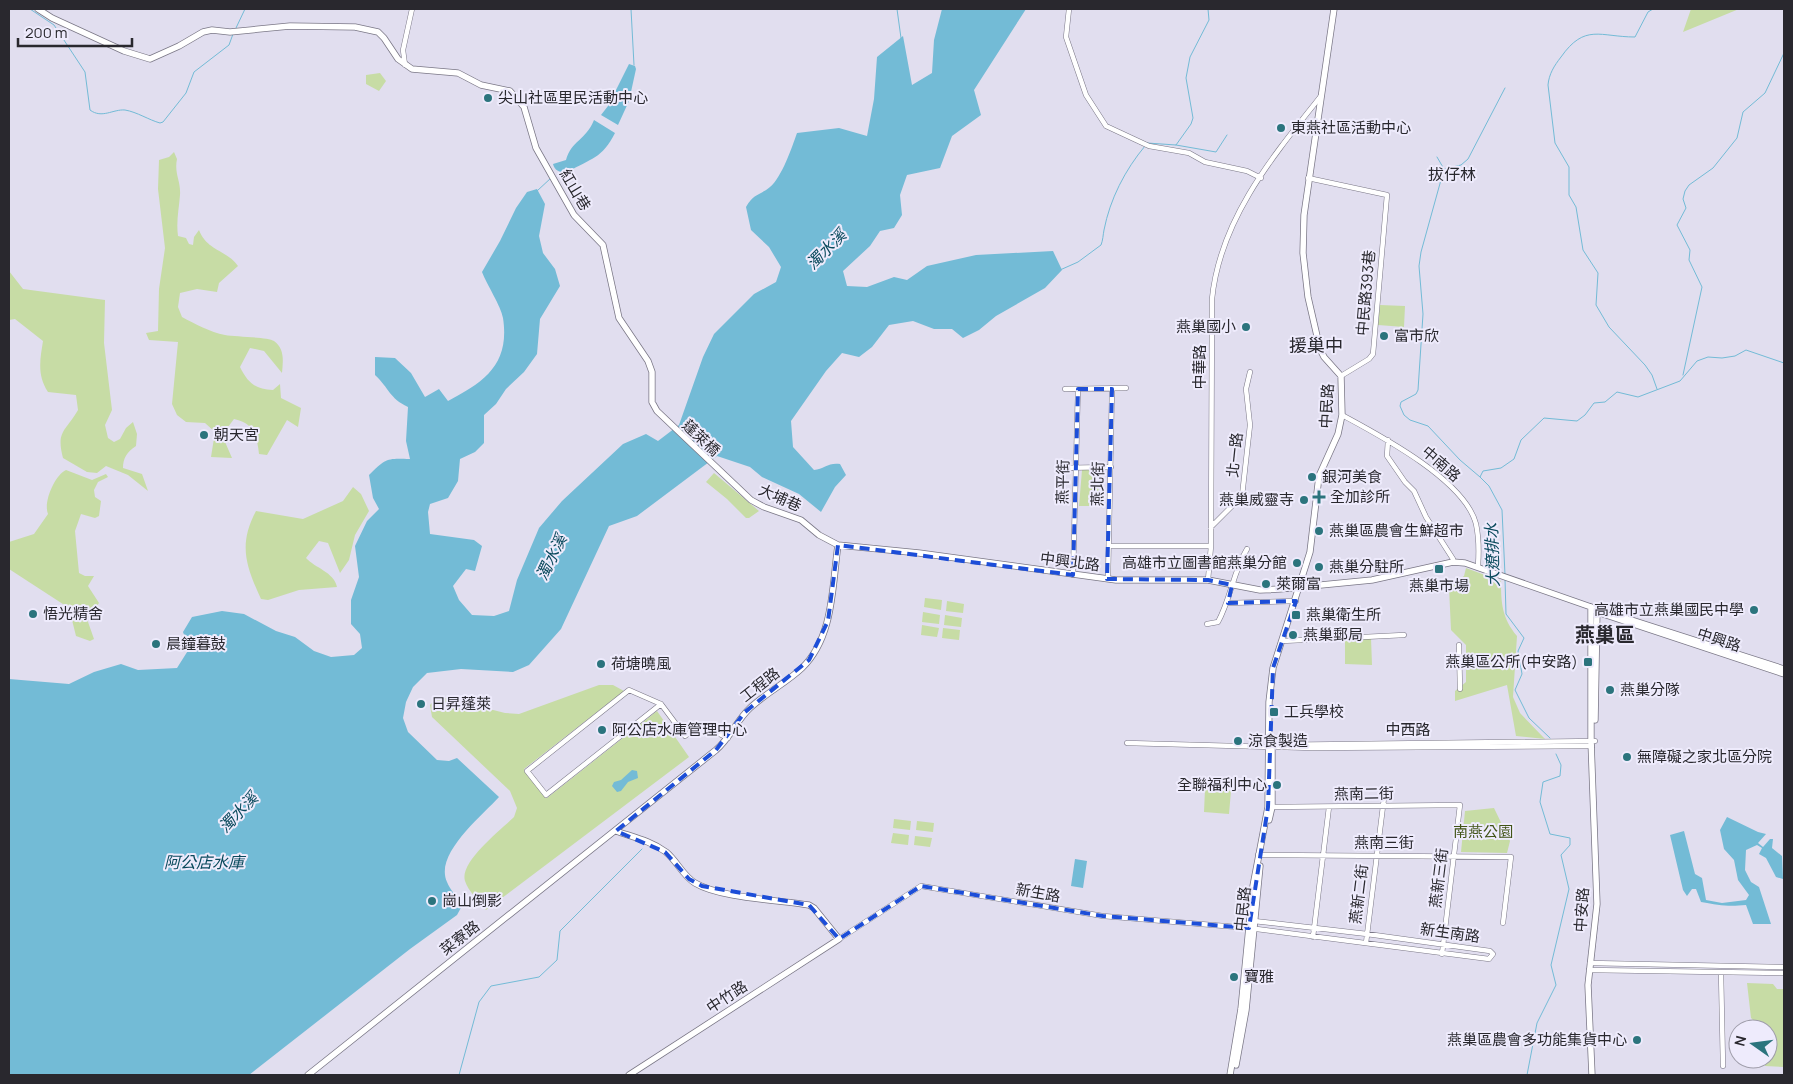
<svg xmlns="http://www.w3.org/2000/svg" width="1793" height="1084" font-family="Manrope,'Noto Sans TC',sans-serif">
<style>
.green{fill:#c7dca5}
.water{fill:#73bbd6}
.lines{fill:none;stroke-linecap:round;stroke-linejoin:round}
.stream{stroke:#73bbd6;stroke-width:1}
.street-casing{stroke:#7a7786;stroke-width:5.5}
.secondary-casing{stroke:#7a7786;stroke-width:7}
.street{stroke:#fff;stroke-width:4.5}
.secondary{stroke:#fff;stroke-width:5.5}
.marked{fill:none;stroke:#1d4ed8;stroke-width:4;stroke-dasharray:10 6;stroke-linejoin:round}
.poi-dot{fill:#2b747d;stroke:#eeebfc;stroke-width:2}
.labels{text-anchor:middle;stroke-width:4;stroke-linejoin:round;paint-order:stroke}
.poi-label{font-size:15px;fill:#29282e;stroke:#eeebfc;text-anchor:start}
.street-label{font-size:15px;fill:#29282e;stroke:#eeebfc}
.park-label{font-size:15px;fill:#415416;stroke:#eeebfc}
.neighbourhood-label{font-size:16px;fill:#29282e;stroke:#eeebfc}
.water-label{font-size:16px;font-style:italic;fill:#09495c;stroke:#eeebfc}
.quarter-label{font-size:18px;fill:#29282e;stroke:#eeebfc}
.district-label{font-size:20px;font-weight:bold;fill:#29282e;stroke:#eeebfc}
</style>
<rect width="100%" height="100%" fill="#e1deef"/>
<!-- green -->
<path class="green" d="M1691 9H1739L1683 32Z
M380 73 386 81 379 91 366 84V75Z
M174 152 177 159C174 174 181 181 180 195 179 209 176 221 178 236L186 238 189 244 193 245 194 237 199 230C207 251 227 250 238 266L219 283 217 292 197 289 180 293 178 307 182 317C195 324 210 332 225 335 236 337 268 337 274 341 285 349 283 361 282 373L264 351 250 348 240 367C248 383 255 389 273 390L280 384 281 398 301 408 298 427 287 420 267 455 259 454C257 436 254 423 234 419L222 435 232 458 211 457 215 432 205 423 186 422 177 415 172 404 178 342 149 340 146 333 158 331 159 289 165 248 158 189 159 160 169 157Z
M9 271 23 289 105 300 104 343 112 410 105 425 108 438 114 442 120 439 126 428 133 422 137 434 136 446C127 452 123 458 123 468L142 474 148 491 128 475 106 466 97 473 87 472 63 458C56 431 65 432 78 410L76 395 48 392C37 375 40 360 43 341L15 319 9 320Z
M1380 305 1405 306 1404 327 1378 325Z
M66 470 92 480 106 474 108 477 98 482 94 490 95 497 101 501 99 516 95 518 81 514 75 531 79 573 85 576H94L88 586 99 603 87 619 94 639 90 641 76 636 69 608 9 569V542L34 534 48 514C43 502 55 475 66 470Z
M1082 470H1099L1098 506H1079Z
M714 473 759 511 749 518H746L727 499 706 482Z
M353 487 361 494 369 511 355 535 349 560 340 573 328 543 319 541 306 558C315 568 334 572 337 587L299 590 268 600 261 599C246 566 238 545 256 511L303 519 343 501Z
M1466 568 1501 581C1501 603 1502 618 1517 636L1513 697 1520 713 1545 739 1516 736 1507 685 1455 701V691L1466 682V645L1451 630 1449 587 1464 576Z
M925 598 942 600 941 610 924 607Z
M947 601 964 604 963 613 946 611Z
M923 612 940 615 939 624 922 622Z
M945 615 962 618 961 627 944 625Z
M922 625 939 628 937 637 921 635Z
M943 628 960 630 959 640 942 638Z
M1371 638 1372 665 1345 664V640Z
M599 685H613L624 691 524 769 547 798 657 711 689 757 486 910C480 902 468 891 465 881 459 862 501 830 514 817L517 808 510 791 432 717 430 705 438 696 505 713 519 714Z
M1205 789 1231 791 1229 814 1204 812Z
M1494 808 1510 841 1507 853 1461 852 1465 811Z
M894 819 911 821 910 830 893 828Z
M917 821 934 823 933 832 916 830Z
M893 833 909 835 908 845 891 843Z
M915 836 932 838 930 847 914 845Z
M1747 983 1773 984 1777 989H1784V1067L1765 1066V1059H1768V1029H1763L1751 1018Z"/>
<!-- water -->
<path class="water" d="M942 9H1026L974 90 981 115 952 136 940 168 907 175 900 195 902 215 894 228 880 231 870 246 843 271 847 286 867 287 894 277 907 280 927 266 976 255 1053 251 1062 270 1045 288 996 316 979 330 963 338 952 329H934L913 321 889 325 872 347 859 357 842 353 826 371 791 421 793 447 814 470C824 469 829 462 840 464L846 475 835 487 821 512 799 494 762 477 750 467 717 456 637 516 609 526 561 629 529 665 513 672 461 669 427 673 413 687 406 702 403 718 408 732 437 760 449 761 457 758 499 797C482 816 434 854 447 882 450 890 458 898 463 904L457 915 410 949 249 1075H9V679L69 684 94 672 121 664 138 670 177 668 189 649 183 632 192 617 222 611 244 614 276 631 295 637 314 651 331 657 354 655 362 648 360 634 351 624V600L359 577 355 546 367 521 379 509 373 498 369 475C386 458 387 458 410 459L406 441 408 407C389 398 390 389 375 375V357L395 358 411 373 425 397 439 389 448 401C485 382 510 364 503 318 501 306 487 285 482 272L500 241 516 208 527 192 537 189 545 204 539 236 543 253 555 269 560 286 540 319 537 354 524 372 506 389 496 404 484 415V443L475 452 460 459 458 481 448 498 430 504 428 512 430 534 474 540 482 546 475 571 466 569 453 586 459 600 472 615 494 616 509 611 517 580 539 528 562 501 623 444 646 434 658 441 679 425 703 357 714 334 754 294 776 282 781 267 769 247 751 230 746 207C754 193 759 196 770 187 782 177 792 147 797 133L839 128 867 136 874 99 877 57 903 36 912 85 932 73 934 40Z
M629 64 635 66 636 69 629 101 618 125 601 115 608 106Z
M594 120 615 133C602 159 591 158 568 172 562 173 555 172 553 164L566 160C571 141 586 140 594 120Z
M632 770 637 771 638 778 628 782 621 791 617 792 612 786 614 782 621 780Z
M1727 817 1758 832 1766 834 1758 843 1763 847 1770 839H1773L1772 848 1782 856 1783 879 1776 877 1766 858 1759 854 1762 848 1757 845 1746 850 1745 870 1751 882 1759 887 1771 924H1753L1746 905C1727 907 1719 905 1701 902L1696 889H1692L1687 896 1683 890 1670 835 1684 831 1695 874 1702 878 1706 900 1722 903 1746 900 1749 895 1738 880 1734 860 1724 849 1720 830Z
M1075 859 1087 861 1083 888 1071 886Z"/>
<g class="lines">
<!-- stream -->
<path class="stream" d="M30 9 54 25 85 72 90 110C102 119 113 109 125 110 137 112 149 120 160 123L163 122 186 93 194 72 229 45 233 34
M631 9 634 65
M897 9 901 38
M1653 9 1648 12 1635 37C1600 37 1585 23 1561 57 1554 66 1549 74 1548 85L1555 143 1569 167V195L1576 207 1583 250 1598 273 1596 305 1609 327 1645 365 1652 375 1657 389
M236 28 245 9
M1147 143 1176 145 1191 124 1193 118 1186 78 1190 57 1209 20 1208 9
M1176 145 1216 152 1227 135
M1437 157 1444 169
M537 191 551 178
M1060 270 1078 262 1101 245C1103 240 1103 235 1104 230 1110 199 1125 170 1145 146
M1683 375 1702 287 1689 260 1690 250 1677 225 1686 208 1683 199 1685 191 1689 185 1713 168 1737 138 1743 112 1765 93 1784 53
M1480 477 1460 460 1428 426 1410 420 1404 415 1400 406 1401 402 1416 394 1418 390 1423 314 1419 266 1421 252 1444 169 1461 165 1468 159 1505 88
M1505 575 1502 510 1489 486 1480 477 1483 471 1501 468 1514 459 1521 440 1544 418 1577 421 1585 415 1594 403 1605 402 1617 392 1638 397 1680 381 1697 361 1708 357 1722 358 1735 356 1746 350 1784 363
M1505 579 1506 614 1524 638 1518 651 1522 674 1515 690 1529 718 1550 738
M459 1075 479 1002 491 986 539 977 557 960 560 931 642 849
M1527 1075 1537 1023 1556 985 1551 965 1569 889 1561 855 1570 845V838L1550 834 1540 802 1543 782 1560 776 1561 765 1556 754"/>
<defs>
<path id="street" d="M1069 9 1066 37 1086 95 1106 126 1149 146 1189 153 1205 162 1247 171 1261 178
M405 65 403 50 412 9
M1308 178 1387 195 1373 354 1369 359 1341 376
M1065 389 1126 388
M1342 415C1379 435 1465 480 1476 524 1479 538 1479 552 1478 566
M1388 440 1387 456 1405 482 1414 491 1426 517 1453 559V562
M1061 468 1111 467
M1211 527 1242 496 1250 425 1246 389 1250 372
M1109 546H1211
M1073 575 1078 389
M1108 578 1112 389
M1208 580 1211 546 1212 299C1220 219 1273 156 1321 96
M1228 603 1296 601
M1207 624 1218 622C1231 598 1233 572 1247 549
M1282 641 1404 635
M1459 645 1460 689
M661 704 546 795 527 771 629 690 661 704 685 736 700 725 728 738
M1127 743 1312 748 1592 746
M1273 745 1595 741
M1269 807 1460 805 1442 954
M1258 855 1511 857 1503 923
M1313 937 1329 807
M839 939 921 886 1103 916 1249 928 1489 959 1493 954 1490 951 1367 934 1254 921
M1366 943 1385 790
M1590 963 1784 967
M1589 970 1784 973
M1721 972 1723 1066"/>
<path id="secondary" d="M38 9 52 18 124 51 150 59 179 46 203 32 212 30 230 32 290 26 355 27 378 32 384 38 398 59 412 69 458 73 481 85 510 91 524 107 536 148 574 215 603 245 619 318 648 361 652 372V402L657 411 751 500 764 507 801 520 819 535 838 545 919 553 1116 580H1208L1260 590 1280 589 1372 580 1453 562 1465 563 1591 607 1784 669
M1591 607V741L1597 904 1588 985 1592 1075
M1591 607 1597 612 1784 674
M1595 720 1597 609
M1269 820 1272 807V750
M616 831C633 837 651 841 666 852 677 861 683 876 695 883 720 898 778 900 809 905L814 908 839 939 629 1075
M1236 1065 1246 1010 1260 866
M308 1075 716 750C730 738 737 720 750 708 766 693 786 683 802 668 834 637 832 586 838 545
M1230 1075 1241 1009 1253 886 1268 807 1269 702 1273 668 1310 552 1319 476 1338 434 1342 415 1341 376 1324 357 1320 349 1308 297 1303 253 1304 215 1334 9"/>
</defs>
<!-- street casing -->
<use href="#street" class="street-casing"/>
<!-- secondary casing -->
<use href="#secondary" class="secondary-casing"/>
<!-- street -->
<use href="#street" class="street"/>
<!-- secondary -->
<use href="#secondary" class="secondary"/>
</g>
<!-- marked area -->
<path class="marked" d="M1078 389H1112L1107 579 1208 580 1232 585 1228 603 1296 601 1273 668 1268 807 1249 928 1103 916 921 886 839 939 809 905 702 886 689 879 665 852 616 831 716 750 745 712 809 660 828 621 838 545 1073 575Z"/>
<!-- markers -->
<g class="poi-dot">
<circle cx="488" cy="98" r="5"/>
<circle cx="1281" cy="128" r="5"/>
<circle cx="1246" cy="327" r="5"/>
<circle cx="1384" cy="336" r="5"/>
<circle cx="204" cy="435" r="5"/>
<circle cx="1312" cy="477" r="5"/>
<path d="M1316.5 489.5h5v5h5v5h-5v5h-5v-5h-5v-5h5z"/>
<circle cx="1304" cy="500" r="5"/>
<circle cx="1319" cy="531" r="5"/>
<circle cx="1297" cy="563" r="5"/>
<circle cx="1319" cy="567" r="5"/>
<rect x="1434" y="564" width="10" height="10" rx="2.5"/>
<circle cx="1266" cy="584" r="5"/>
<circle cx="1754" cy="610" r="5"/>
<circle cx="33" cy="614" r="5"/>
<rect x="1291" y="610" width="10" height="10" rx="2.5"/>
<circle cx="1293" cy="635" r="5"/>
<circle cx="156" cy="644" r="5"/>
<rect x="1583" y="657" width="10" height="10" rx="2.5"/>
<circle cx="601" cy="664" r="5"/>
<circle cx="1610" cy="690" r="5"/>
<circle cx="421" cy="704" r="5"/>
<rect x="1269" y="707" width="10" height="10" rx="2.5"/>
<circle cx="602" cy="730" r="5"/>
<circle cx="1238" cy="741" r="5"/>
<circle cx="1627" cy="757" r="5"/>
<circle cx="1277" cy="785" r="5"/>
<circle cx="432" cy="901" r="5"/>
<circle cx="1234" cy="977" r="5"/>
<circle cx="1637" cy="1040" r="5"/>
</g>
<g class="labels">
<!-- poi labels -->
<g class="poi-label">
<text x="498" y="103">尖山社區里民活動中心</text>
<text x="1291" y="133">東燕社區活動中心</text>
<text x="1236" y="332" text-anchor="end">燕巢國小</text>
<text x="1394" y="341">富市欣</text>
<text x="214" y="440">朝天宮</text>
<text x="1322" y="482">銀河美食</text>
<text x="1330" y="502">全加診所</text>
<text x="1294" y="505" text-anchor="end">燕巢威靈寺</text>
<text x="1329" y="536">燕巢區農會生鮮超市</text>
<text x="1287" y="568" text-anchor="end">高雄市立圖書館燕巢分館</text>
<text x="1329" y="572">燕巢分駐所</text>
<text x="1276" y="589">萊爾富</text>
<text x="1439" y="591" text-anchor="middle">燕巢市場</text>
<text x="1744" y="615" text-anchor="end">高雄市立燕巢國民中學</text>
<text x="43" y="619">悟光精舍</text>
<text x="1306" y="620">燕巢衛生所</text>
<text x="1303" y="640">燕巢郵局</text>
<text x="166" y="649">晨鐘暮鼓</text>
<text x="1578" y="667" text-anchor="end">燕巢區公所(中安路)</text>
<text x="611" y="669">荷塘曉風</text>
<text x="1620" y="695">燕巢分隊</text>
<text x="431" y="709">日昇蓬萊</text>
<text x="1284" y="717">工兵學校</text>
<text x="612" y="735">阿公店水庫管理中心</text>
<text x="1248" y="746">涼食製造</text>
<text x="1637" y="762">無障礙之家北區分院</text>
<text x="1267" y="790" text-anchor="end">全聯福利中心</text>
<text x="442" y="906">崗山倒影</text>
<text x="1244" y="982">寶雅</text>
<text x="1627" y="1045" text-anchor="end">燕巢區農會多功能集貨中心</text>
</g>
<!-- street labels -->
<g class="street-label">
<text transform="translate(575 190) rotate(59)" y="5">紅山巷</text>
<text transform="translate(1366 293) rotate(-85)" y="5">中民路393巷</text>
<text transform="translate(1200 367) rotate(-90)" y="5">中華路</text>
<text transform="translate(1327 406) rotate(-87)" y="5">中民路</text>
<text transform="translate(701 438) rotate(43)" y="5">蓬萊橋</text>
<text transform="translate(1235 455) rotate(-84)" y="5">北一路</text>
<text transform="translate(1441 464) rotate(41)" y="5">中南路</text>
<text transform="translate(1063 482) rotate(-89)" y="5">燕平街</text>
<text transform="translate(1098 484) rotate(-89)" y="5">燕北街</text>
<text transform="translate(780 498) rotate(24)" y="5">大埔巷</text>
<text transform="translate(1070 562) rotate(7)" y="5">中興北路</text>
<text transform="translate(1719 640) rotate(18)" y="5">中興路</text>
<text transform="translate(760 685) rotate(-38)" y="5">工程路</text>
<text x="1408" y="735">中西路</text>
<text transform="translate(1364 794) rotate(-1)" y="5">燕南二街</text>
<text x="1384" y="848">燕南三街</text>
<text transform="translate(1439 878) rotate(-83)" y="5">燕新三街</text>
<text transform="translate(1038 893) rotate(10)" y="5">新生路</text>
<text transform="translate(1359 894) rotate(-83)" y="5">燕新二街</text>
<text transform="translate(1243 909) rotate(-84)" y="5">中民路</text>
<text transform="translate(1582 910) rotate(-86)" y="5">中安路</text>
<text transform="translate(1450 933) rotate(8)" y="5">新生南路</text>
<text transform="translate(460 938) rotate(-38)" y="5">菜寮路</text>
<text transform="translate(727 997) rotate(-33)" y="5">中竹路</text>
</g>
<!-- park labels -->
<g class="park-label">
<text x="1483" y="837">南燕公園</text>
</g>
<!-- neighbourhood labels -->
<g class="neighbourhood-label">
<text x="1452" y="180">拔仔林</text>
</g>
<!-- water labels -->
<g class="water-label">
<text transform="translate(826 249) rotate(-45)" y="6">濁水溪</text>
<text transform="translate(1492 555) rotate(-92)" y="6">大遼排水</text>
<text transform="translate(551 557) rotate(-64)" y="6">濁水溪</text>
<text transform="translate(238 812) rotate(-46)" y="6">濁水溪</text>
<text x="204" y="868">阿公店水庫</text>
</g>
<!-- quarter labels -->
<g class="quarter-label">
<text x="1316" y="352">援巢中</text>
</g>
<!-- district labels -->
<g class="district-label">
<text x="1605" y="642">燕巢區</text>
</g>
</g>
<!-- border -->
<rect width="1793" height="1084" fill="none" stroke="#29282e" stroke-width="20"/>
<!-- north arrow -->
<g transform="translate(1753 1044) rotate(284)"><circle r="24" fill="#eeebfc" stroke="#9f9daa"/>
<path d="M0-4L9 19L0 12L-9 19Z" fill="#2b747d"/>
<text y="-8" font-size="14" font-weight="bold" text-anchor="middle" fill="#29282e">N</text>
</g>
<!-- scale -->
<path d="M18 38v8h114v-8" fill="none" stroke="#29282e" stroke-width="2.5"/>
<text x="25" y="38" font-size="15" fill="#29282e" stroke="#eeebfc" stroke-width="4" paint-order="stroke">200 m</text>
</svg>
